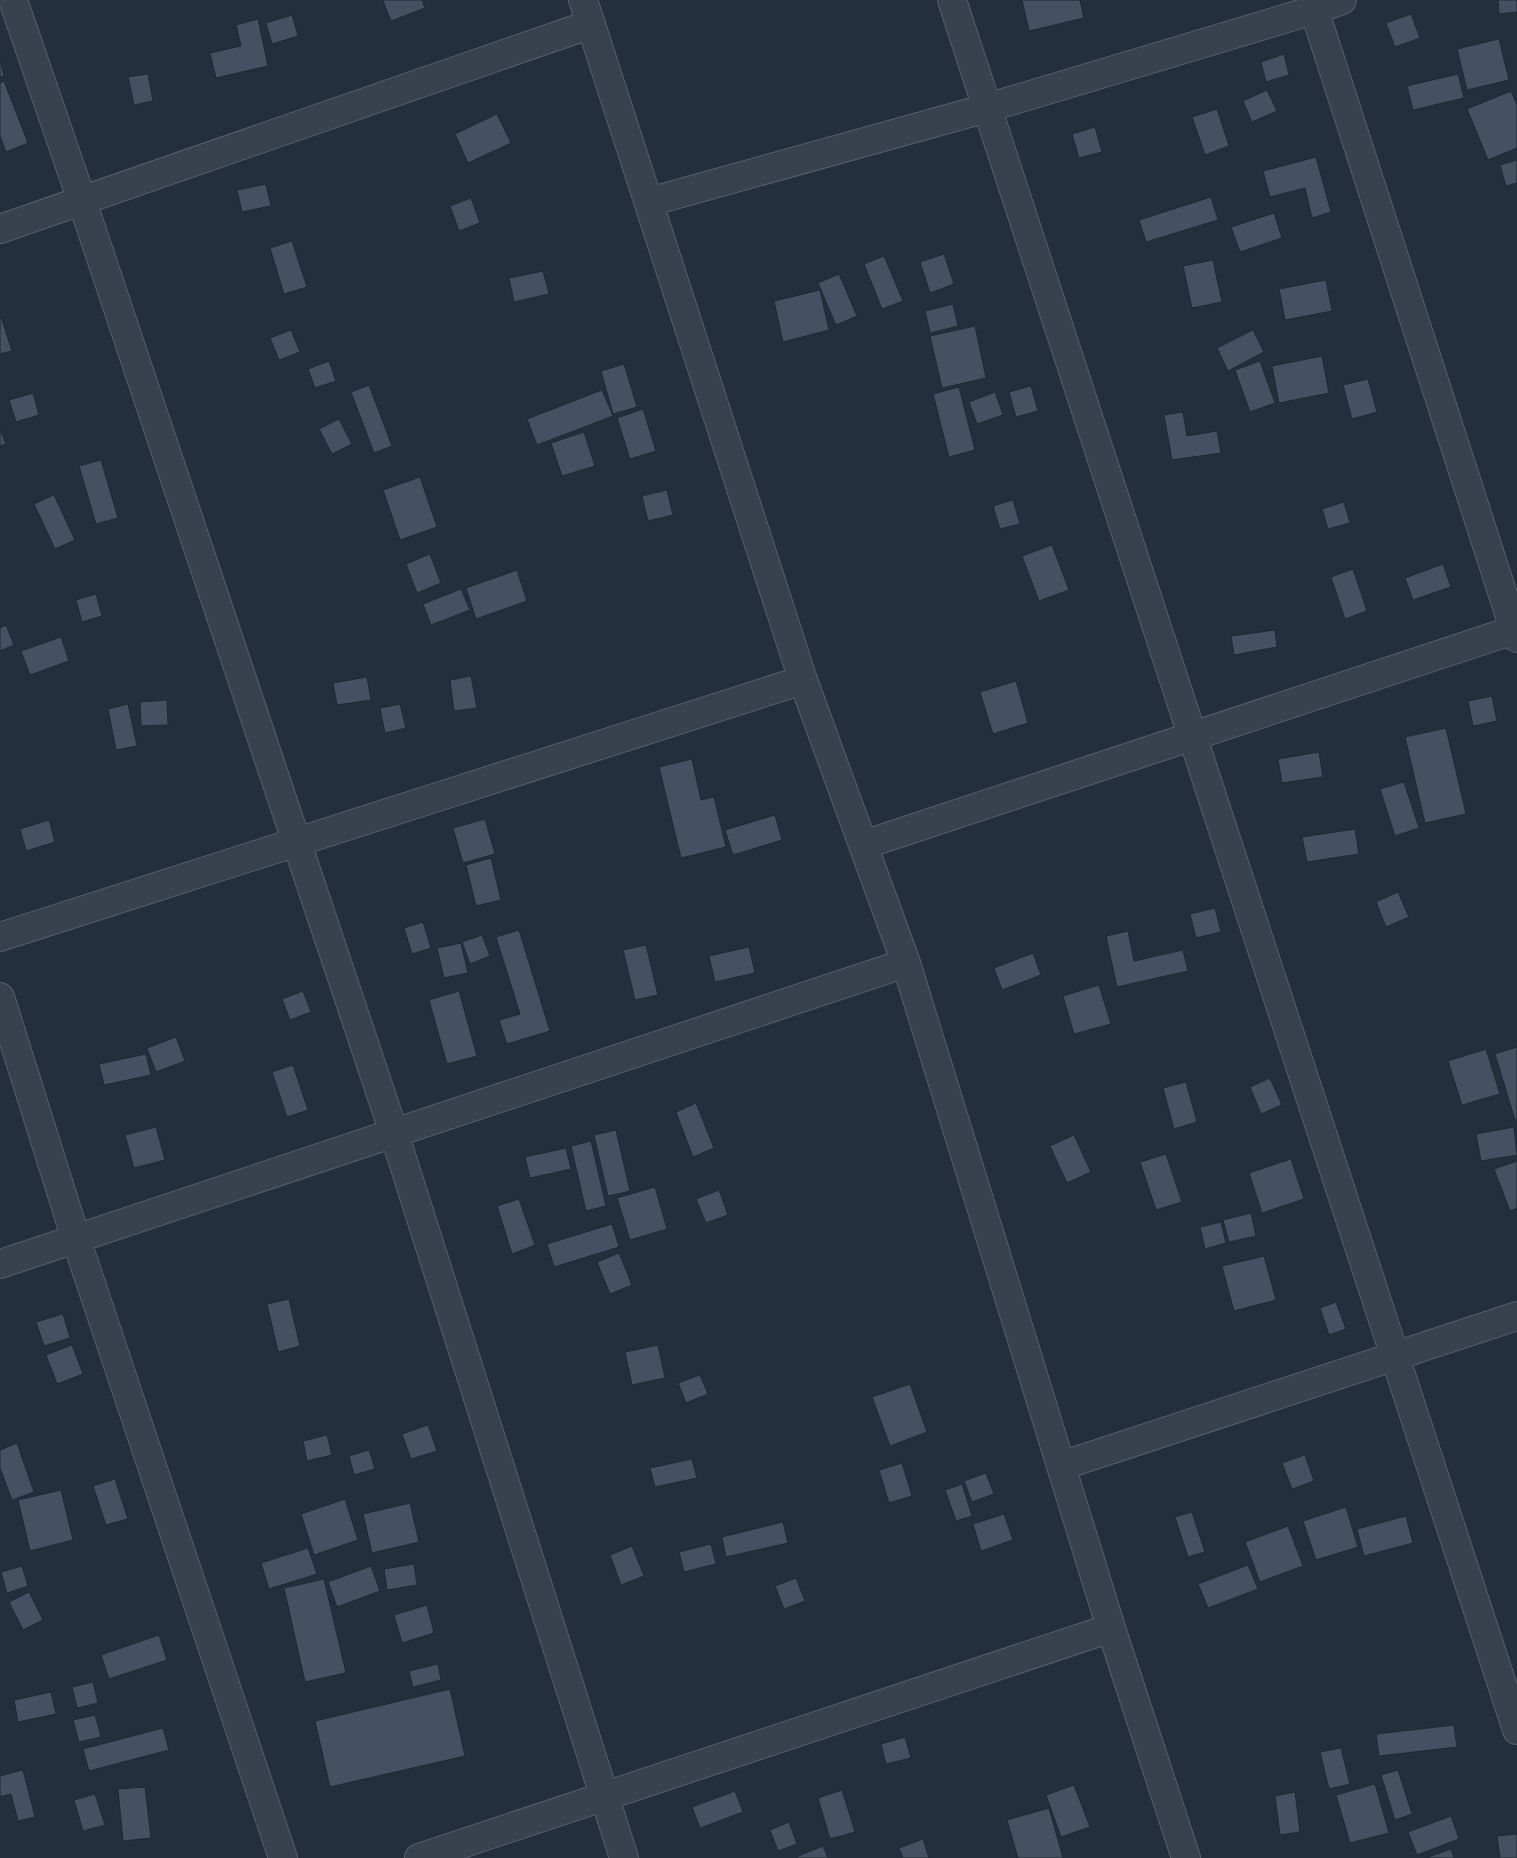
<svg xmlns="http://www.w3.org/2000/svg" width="1517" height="1858" font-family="'Nunito Sans',sans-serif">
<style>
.building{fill:#455162;stroke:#1f2835}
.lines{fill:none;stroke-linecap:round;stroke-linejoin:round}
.minor-casing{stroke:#565f6c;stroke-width:30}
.minor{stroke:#38414e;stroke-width:28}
</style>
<rect width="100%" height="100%" fill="#242f3e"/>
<!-- building -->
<path class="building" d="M384 0H422L425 8 391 21 383 1Z
M1022 0H1080L1084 18 1029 31Z
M1498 0H1517V12L1499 14Z
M1411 14 1420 38 1395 47 1386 23Z
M292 15 298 36 272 44 266 23Z
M258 19 268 66 216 78 210 53 241 46 236 25Z
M1499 39 1509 80 1467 90 1457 49Z
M1284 54 1289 75 1266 82 1261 62Z
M0 58 4 76 0 77Z
M148 74 153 101 134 105 128 77Z
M1458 74 1464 98 1413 110 1407 86Z
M4 81 28 143 6 152 0 136V83Z
M1267 90 1277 111 1252 122 1243 101Z
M1511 91 1517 105V148L1488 160 1467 109Z
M1217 109 1229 146 1205 155 1192 117Z
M497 114 511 143 468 163 455 134Z
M1095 127 1102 152 1079 158 1072 134Z
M1316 157 1331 212 1312 218 1305 188 1270 197 1263 171Z
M1517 160V183L1506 186 1500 165Z
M266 184 271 206 242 212 237 190Z
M1211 197 1218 220 1146 242 1139 220Z
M471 198 480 223 459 231 450 206Z
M1274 213 1282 238 1240 252 1231 227Z
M292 241 307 287 284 294 270 248Z
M944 254 954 284 930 293 920 262Z
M884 256 903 301 882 309 864 264Z
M1213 260 1222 302 1192 308 1183 266Z
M543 271 549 294 514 302 509 278Z
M839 274 857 316 836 325 818 283Z
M1326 280 1332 311 1285 320 1279 289Z
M820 290 829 330 783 342 774 301Z
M953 304 958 326 930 333 925 311Z
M1 317 12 351 0 354V318Z
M975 326 986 378 942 388 930 336Z
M291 330 300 352 279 360 270 338Z
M1253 330 1264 352 1228 371 1217 348Z
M1322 356 1329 393 1279 403 1272 366Z
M329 361 336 381 315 388 308 369Z
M1260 361 1275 403 1250 412 1235 370Z
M624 364 637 407 613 414 601 371Z
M1368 379 1377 412 1352 419 1343 385Z
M369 385 392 446 374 453 351 392Z
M1031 386 1038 411 1016 417 1009 392Z
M959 387 975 450 949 457 933 394Z
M602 390 613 416 537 445 527 419Z
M995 392 1003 415 977 424 969 402Z
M33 393 39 415 16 422 9 400Z
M643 409 656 451 630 459 617 418Z
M1183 412 1187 436 1217 431 1221 453 1172 460 1164 415Z
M339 419 352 444 332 454 319 429Z
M0 429 6 444 0 446Z
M584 432 595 466 562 476 551 443Z
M101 460 118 518 96 524 79 466Z
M420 477 437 527 400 540 383 490Z
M667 490 673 515 648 521 642 496Z
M54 495 75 540 55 549 34 504Z
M1013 500 1020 524 1000 529 993 506Z
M1344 502 1350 523 1328 529 1322 509Z
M1052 545 1069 590 1039 601 1022 556Z
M430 554 441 583 417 593 406 564Z
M1443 564 1451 587 1413 600 1405 578Z
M1353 569 1367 611 1345 619 1331 577Z
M517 570 527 601 476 619 466 588Z
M461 589 470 610 431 625 423 604Z
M96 594 102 616 82 622 76 600Z
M6 625 14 645 0 651V628Z
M1275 630 1277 647 1234 655 1231 636Z
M61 637 69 661 30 675 21 651Z
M471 676 477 708 454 711 450 680Z
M367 677 371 700 337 705 333 683Z
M1016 681 1028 723 993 734 980 692Z
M1492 696 1497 721 1473 726 1468 701Z
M167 700 168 725 141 726 140 702Z
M128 704 137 746 116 750 108 709Z
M400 704 406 728 385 733 380 708Z
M1446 728 1466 814 1425 823 1405 737Z
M1319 752 1323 777 1282 783 1278 759Z
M692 759 701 800 714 797 726 847 681 858 659 767Z
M1404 782 1419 828 1395 836 1380 789Z
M775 815 782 840 733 855 725 830Z
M485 819 495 854 463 863 453 828Z
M49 820 55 842 26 851 20 829Z
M1355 829 1359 854 1307 862 1302 837Z
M491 858 501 900 476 906 466 865Z
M1398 892 1409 917 1386 927 1376 902Z
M1215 908 1221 932 1196 938 1190 914Z
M423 922 431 948 412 954 404 928Z
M519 930 550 1031 507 1044 499 1020 520 1014 496 937Z
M1128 931 1134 961 1183 950 1188 971 1117 987 1106 936Z
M482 935 490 956 470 964 462 942Z
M461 943 468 973 444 978 437 948Z
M646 945 658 995 635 1000 623 950Z
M749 947 755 973 715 982 709 956Z
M1033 953 1041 975 1002 990 994 968Z
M1099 985 1111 1024 1074 1034 1063 996Z
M303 991 311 1012 290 1020 282 999Z
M459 991 477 1056 447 1064 429 1000Z
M176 1037 185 1061 156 1072 147 1048Z
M1517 1047V1119L1515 1120 1495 1054Z
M1486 1049 1500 1094 1462 1105 1448 1061Z
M146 1054 151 1075 104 1085 99 1064Z
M293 1065 308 1110 287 1117 272 1072Z
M1270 1078 1282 1105 1261 1114 1250 1087Z
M1186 1082 1197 1122 1174 1129 1163 1088Z
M696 1103 714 1148 693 1157 676 1112Z
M156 1127 165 1160 134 1168 125 1135Z
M1514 1127 1517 1155 1481 1161 1476 1134Z
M616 1130 630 1191 608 1196 594 1135Z
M1074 1135 1091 1172 1067 1183 1050 1146Z
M591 1141 606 1206 586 1211 571 1146Z
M566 1148 571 1169 530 1178 525 1157Z
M1166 1154 1182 1202 1156 1210 1140 1162Z
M1291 1159 1304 1199 1262 1213 1249 1173Z
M1517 1161V1208L1510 1211 1494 1169Z
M655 1187 667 1229 630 1240 617 1198Z
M719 1190 728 1215 706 1223 696 1199Z
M519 1199 535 1245 512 1254 497 1206Z
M1251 1213 1256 1236 1229 1242 1223 1220Z
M1221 1222 1226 1243 1205 1249 1200 1227Z
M612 1224 619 1247 554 1267 547 1244Z
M619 1253 632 1285 610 1294 597 1262Z
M1264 1256 1276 1300 1234 1311 1222 1266Z
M289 1299 300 1346 278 1352 267 1304Z
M1336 1302 1346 1329 1329 1335 1320 1308Z
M63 1314 70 1338 44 1346 36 1322Z
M72 1345 83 1374 57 1384 46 1355Z
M658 1345 665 1378 632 1385 625 1352Z
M700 1375 708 1394 686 1403 678 1383Z
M910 1384 927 1432 890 1446 872 1397Z
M428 1425 437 1451 411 1459 402 1434Z
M327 1435 332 1455 307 1461 303 1441Z
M17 1443 34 1492 12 1500 0 1468V1450Z
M369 1450 375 1469 354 1475 349 1456Z
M1305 1455 1314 1481 1292 1489 1282 1463Z
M692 1459 697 1478 655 1487 650 1468Z
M902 1463 912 1496 889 1503 879 1470Z
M986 1473 994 1494 972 1502 964 1481Z
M115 1479 128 1519 106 1525 93 1486Z
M962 1484 972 1516 956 1521 945 1490Z
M61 1490 73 1540 30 1551 18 1500Z
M345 1499 358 1540 314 1555 301 1514Z
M410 1503 419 1542 372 1553 363 1514Z
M1346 1507 1358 1547 1316 1560 1303 1521Z
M1192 1512 1205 1552 1188 1557 1175 1517Z
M1004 1514 1013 1540 981 1551 973 1524Z
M1406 1516 1413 1543 1364 1556 1357 1529Z
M783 1522 788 1543 726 1557 722 1537Z
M1288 1526 1303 1566 1260 1582 1245 1542Z
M711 1544 716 1564 684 1572 679 1552Z
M632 1546 644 1576 621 1585 610 1555Z
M308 1548 317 1574 269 1589 261 1563Z
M414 1564 417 1585 387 1590 384 1569Z
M1248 1565 1258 1589 1208 1608 1198 1584Z
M22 1566 28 1586 7 1593 1 1572Z
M371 1566 380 1591 337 1607 328 1582Z
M796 1578 805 1601 784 1609 775 1586Z
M324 1579 346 1673 305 1682 284 1588Z
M29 1592 43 1620 23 1630 9 1602Z
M427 1605 434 1633 402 1643 394 1615Z
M159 1635 167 1660 109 1679 101 1655Z
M438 1664 441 1680 413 1687 409 1671Z
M93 1682 98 1703 77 1708 72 1687Z
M450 1689 465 1756 330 1787 315 1721Z
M51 1692 56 1714 18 1722 14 1700Z
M95 1715 101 1737 79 1742 73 1720Z
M1454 1725 1457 1747 1379 1756 1376 1734Z
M163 1728 169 1750 89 1771 83 1749Z
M905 1737 911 1758 886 1764 881 1744Z
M1341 1748 1350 1784 1329 1789 1320 1752Z
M23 1770 35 1817 18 1821 11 1794 0 1797V1776Z
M1398 1770 1412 1814 1395 1820 1381 1775Z
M1375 1784 1389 1833 1350 1843 1336 1795Z
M1074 1785 1090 1827 1061 1837 1046 1795Z
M145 1787 151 1838 123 1841 118 1789Z
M842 1790 855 1832 830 1839 818 1798Z
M735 1791 743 1812 700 1828 692 1807Z
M1295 1792 1300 1832 1280 1835 1275 1796Z
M95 1794 105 1825 83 1831 74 1800Z
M1049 1808 1063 1858H1018L1007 1820Z
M1451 1816 1459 1839 1417 1855 1408 1832Z
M789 1822 797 1844 778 1851 770 1830Z
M1517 1834V1858H1500L1497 1836Z
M923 1839 929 1858H903L899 1848Z
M823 1846 828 1858H796V1857Z
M1451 1849 1454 1858H1426Z"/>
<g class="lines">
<defs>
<path id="minor" d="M13 0 82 201 394 1133 624 1858
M583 0 803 680 906 963 1111 1628 1186 1858
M952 0 1517 1730
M1311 0 1517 638
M649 202 987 108 1314 10 1342 0
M0 229 591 24
M863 845 1517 629
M0 937 803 680
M0 997 76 1239 283 1858
M0 1264 906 963
M1061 1466 1517 1316
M419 1858 1111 1628"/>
</defs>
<!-- minor casing -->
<use href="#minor" class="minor-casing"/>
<!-- minor -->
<use href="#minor" class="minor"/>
</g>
</svg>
